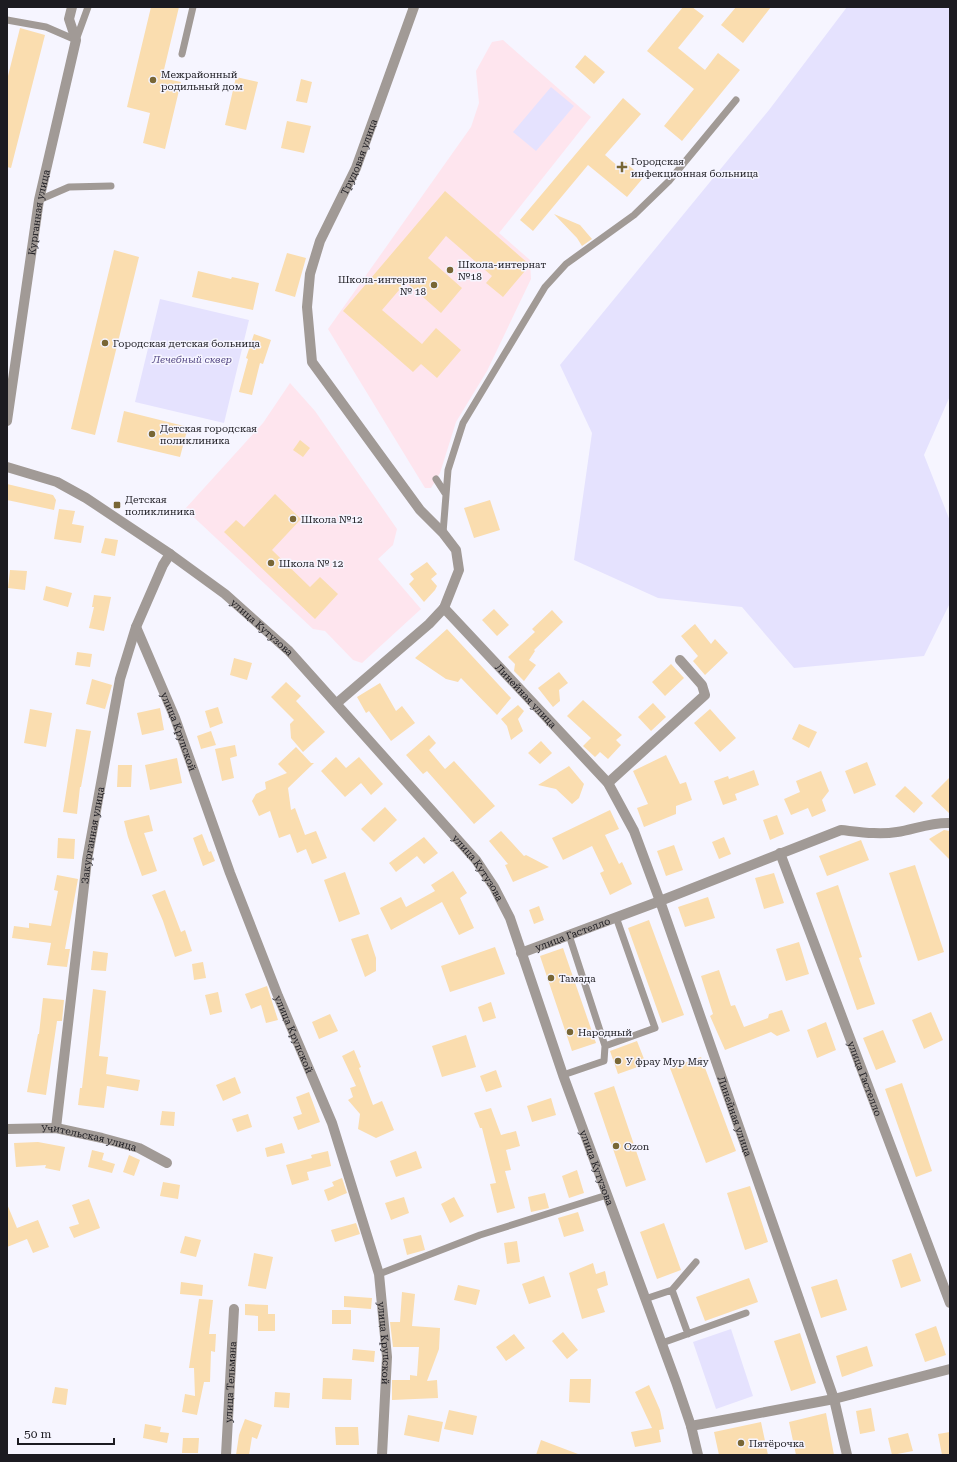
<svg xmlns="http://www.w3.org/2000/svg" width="957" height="1462" font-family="'Roboto Serif',serif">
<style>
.education{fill:#fee5ee}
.green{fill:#e5e2fe}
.building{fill:#faddaf}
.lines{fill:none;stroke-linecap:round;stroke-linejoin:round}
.service{stroke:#a19a96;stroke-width:7}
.minor{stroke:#a19a96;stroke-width:10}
.poi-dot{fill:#786635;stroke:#f6f5ff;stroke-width:1.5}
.labels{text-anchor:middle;stroke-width:3;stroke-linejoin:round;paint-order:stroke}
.poi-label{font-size:10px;fill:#1c1b21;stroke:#f6f5ff;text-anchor:start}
.street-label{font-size:10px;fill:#1c1b21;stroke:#f6f5ff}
.park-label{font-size:10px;font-style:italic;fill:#534784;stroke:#f6f5ff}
</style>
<rect width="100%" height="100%" fill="#f6f5ff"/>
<!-- education -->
<path class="education" d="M503 40 591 117 499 233 530 260 531 279 487 371 456 422 440 473 431 488H425L328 329 471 127 479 103 476 71 492 42Z
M290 383 315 411 397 529 393 545 378 559 421 609 362 663 353 660 325 631 313 629 185 509 263 423Z"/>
<!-- green -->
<path class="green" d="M847 7H950V396L924 455 950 521V603L924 656 794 668 742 607 658 598 574 560 592 433 560 365 769 110Z
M551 87 574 106 536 151 513 132Z
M160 299 249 320 224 423 135 402Z
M731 1329 753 1396 716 1409 693 1342Z"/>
<!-- building -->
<path class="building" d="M151 7H179L162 78 181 82 165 149 143 143 150 113 127 107Z
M683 7H692L704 16 678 48 705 70 718 53 740 70 682 141 664 126 694 89 647 51Z
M736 7H771L743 43 721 25Z
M20 28 45 35 11 168 7 167V80Z
M585 55 605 72 594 84 575 67Z
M236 77 258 82 246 130 225 125Z
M301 79 312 82 307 103 296 101Z
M623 98 641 114 605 155 620 168 625 162 643 178 627 197 588 165 533 231 520 220Z
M287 121 311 126 304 153 281 148Z
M445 191 530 265 503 297 486 283 492 276 446 236 428 258 462 288 441 313 406 282 382 310 422 344 436 328 461 350 437 378 421 364 413 372 343 311Z
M554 214 580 225 592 239 582 246 577 238Z
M114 250 139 257 95 435 71 429Z
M287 253 306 258 295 297 275 291Z
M198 271 231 279 232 277 259 283 253 310 192 297Z
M254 334 271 340 263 364 260 363 252 395 239 392 248 359 246 358Z
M124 411 188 427 180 457 117 442Z
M300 440 310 448 303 457 293 450Z
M7 484 53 495 56 500 54 510 7 500Z
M275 494 301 519 272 550 310 587 320 577 338 594 315 619 224 532 236 520 244 527Z
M490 500 500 530 474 538 464 508Z
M59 509 75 511 72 524 84 526 81 543 54 539Z
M105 538 118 540 115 556 101 553Z
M427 562 437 574 431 579 437 586 435 590 424 602 409 584 414 579 410 574Z
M10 570 27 571 25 590 8 588Z
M46 586 72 593 68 607 43 600Z
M94 595 111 597 104 631 89 628 94 607H92Z
M494 609 509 625 497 636 482 620Z
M552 610 563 622 534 650 535 651 529 660 536 665 524 681 514 671 515 664 508 657 535 632 532 629Z
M695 624 711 644 715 639 728 653 705 675 693 661 698 656 681 636Z
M447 629 511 698 497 715 461 678 458 682 446 679 415 658Z
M77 652 92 654 90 667 75 665Z
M234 658 252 663 247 680 230 675Z
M671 664 684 678 665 696 652 682Z
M559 672 568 683 559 690 560 701 553 707 538 688Z
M92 679 112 685 105 709 86 704Z
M286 682 301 696 296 701 325 732 303 752 291 738 290 724 294 720 271 697Z
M380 683 396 711 402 706 415 723 391 741 369 711 366 713 357 697Z
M583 700 622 735 616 740 621 745 608 759 600 752 595 757 583 746 591 738 567 716Z
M653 703 666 717 651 731 638 717Z
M518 705 524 711 518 719 523 731 511 740 507 726 501 719Z
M218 707 223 723 210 728 205 711Z
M160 708 164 730 142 735 137 713Z
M30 709 52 713 46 747 24 743Z
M710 709 736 738 720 752 694 723Z
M799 724 817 732 809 748 792 739Z
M76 729 91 731 81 787H80L77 814 63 812Z
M211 731 216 745 201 749 197 736Z
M429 735 436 743 429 750 445 769 454 761 495 806 474 824 427 771 423 774 406 755Z
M541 741 552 753 540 764 528 753Z
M235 745 237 756 230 758 234 778 222 781 215 749Z
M296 747 311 763H314L288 788 291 810 295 808 305 835 316 831 327 858 312 864 306 849 297 853 290 834 279 838 270 811 259 816 252 801 256 794 266 789 265 782 287 773 278 764Z
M666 755 680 784 686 782 692 800 676 806V814L644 827 637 808 648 804 633 771Z
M336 757 346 768 359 757 383 784 371 795 361 783 345 797 321 771Z
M177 758 182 783 150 790 145 765Z
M867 762 876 785 854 794 845 771Z
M118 765H132L131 787H117Z
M569 766 584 784 579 798 572 804 556 789 538 785Z
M754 770 759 785 735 794 737 800 723 805 714 781 728 776 729 779Z
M821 771 829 791 822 800 826 811 812 817 808 808 791 815 784 799 800 792 796 781Z
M950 777V814L931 796Z
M905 786 923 803 914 813 895 796Z
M385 807 397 820 374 842 361 829Z
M610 810 619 829 605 835 619 864 622 862 632 884 610 895 600 873 604 871 592 846 563 860 552 838Z
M149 815 153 831 144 833 157 871 142 876 128 837 124 821Z
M777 815 784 834 770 840 763 820Z
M944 830 950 831V860L929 839Z
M501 831 524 856 526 855 549 867 513 882 505 865 508 864 489 841Z
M202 834 209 852 211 851 215 861 203 866 193 838Z
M424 837 438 853 424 864 417 856 396 872 389 863Z
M724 837 731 854 719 859 712 842Z
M58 838 75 839 74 859 57 858Z
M861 840 869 860 827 876 819 856Z
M674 845 683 870 666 876 657 851Z
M915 865 944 952 918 961 889 873Z
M453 871 467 893 460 898 474 928 459 935 442 902 391 930 380 908 401 897 406 907 435 891 431 885Z
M345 872 360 914 339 922 324 880Z
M774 873 784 903 764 909 755 878Z
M57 875 78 879 65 949H70L67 967 47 965 51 943 12 938 14 926 29 928V923L51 926 58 891 54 890Z
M838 885 862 957 859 958 875 1004 857 1010 816 893Z
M165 890 181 932 185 930 192 951 175 957 163 921 152 895Z
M708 897 715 918 685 927 678 907Z
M539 906 544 920 534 924 529 910Z
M649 920 684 1015 662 1023 628 928Z
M368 934 376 958V971L365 977 351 939Z
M799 942 809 974 786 981 776 949Z
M495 947 505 974 450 992 441 966Z
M563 948 596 1043 572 1051 540 956Z
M93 951 108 953 106 971 91 970Z
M203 962 206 978 194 980 192 964Z
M719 970 731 1006 735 1005 744 1027 768 1018 769 1014 782 1010 790 1031 777 1036 771 1032 725 1050 710 1016 713 1014 701 976Z
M267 986 278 1020 266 1023 261 1005 251 1009 245 994Z
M93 989 106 991 99 1056 108 1057 106 1074 140 1080 138 1091 107 1086 104 1108 78 1105 80 1088H82Z
M218 992 222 1012 210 1015 205 995Z
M43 998 64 1000 62 1021H57L46 1095 27 1092 38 1034H39Z
M491 1002 496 1018 483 1022 478 1007Z
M931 1012 943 1040 924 1049 912 1020Z
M330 1014 338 1031 319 1039 312 1022Z
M826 1022 836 1050 817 1058 807 1030Z
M883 1030 896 1062 876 1070 863 1038Z
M466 1035 476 1067 442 1077 432 1046Z
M637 1041 646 1064 618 1074 610 1051Z
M354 1050 361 1067 359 1068 373 1105 382 1101 394 1130 376 1138 358 1129 360 1114 348 1100 353 1097 350 1088 356 1086 342 1056Z
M701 1057 736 1151 706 1163 670 1068Z
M496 1070 502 1087 486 1092 480 1076Z
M235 1077 241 1093 223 1101 216 1085Z
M902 1083 932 1171 916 1177 885 1089Z
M614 1086 646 1180 626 1187 594 1093Z
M309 1092 320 1122 298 1130 293 1117 302 1114 296 1097Z
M551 1098 556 1115 532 1122 527 1106Z
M491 1108 501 1135 516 1131 520 1146 506 1150 511 1170 505 1171 515 1208 497 1213 490 1184 496 1183 482 1128H480L474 1113Z
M162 1111 175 1112 174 1126 160 1125Z
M248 1114 252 1127 237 1132 232 1119Z
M38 1142 65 1147 60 1171 45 1168 46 1165 16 1167 14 1143Z
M282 1143 285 1153 267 1157 265 1148Z
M92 1150 104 1153 102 1160 115 1164 112 1173 88 1167Z
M328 1151 331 1166 307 1172 309 1180 292 1185 286 1165 312 1158 311 1155Z
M416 1151 422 1168 396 1177 390 1161Z
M129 1155 140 1160 134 1176 123 1172Z
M577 1170 584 1193 569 1198 562 1176Z
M342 1178 347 1193 328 1201 324 1190 334 1186 332 1182Z
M163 1182 180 1185 178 1199 160 1196Z
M750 1186 768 1242 745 1250 727 1193Z
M545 1193 549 1208 531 1212 528 1197Z
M404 1197 409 1213 391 1220 385 1203Z
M454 1197 464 1216 450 1223 441 1204Z
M89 1199 100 1228 74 1238 69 1227 79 1224 72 1205Z
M7 1204 17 1228 38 1220 49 1247 33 1253 27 1239 7 1247Z
M578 1212 584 1231 564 1237 558 1218Z
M356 1223 360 1234 335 1242 331 1230Z
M664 1223 681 1270 657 1279 640 1232Z
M421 1235 425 1250 407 1255 403 1239Z
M185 1236 201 1240 196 1257 180 1253Z
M517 1241 520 1262 507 1264 504 1243Z
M254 1253 273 1257 266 1289 248 1286Z
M911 1253 921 1281 901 1288 892 1260Z
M593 1263 596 1274 605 1271 608 1285 597 1289 605 1312 582 1319 569 1273Z
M544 1276 551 1297 529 1304 522 1284Z
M749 1278 758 1302 705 1321 696 1297Z
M837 1279 847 1310 821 1318 811 1287Z
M181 1282 203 1285 202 1296 180 1294Z
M458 1285 480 1290 476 1305 454 1300Z
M402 1292 415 1294 412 1326 440 1328 439 1349 427 1381 437 1380 438 1398 392 1400V1380H410V1375L417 1376 419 1347H393L390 1322H400Z
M344 1296 372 1298 371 1309 344 1307Z
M199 1299 213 1300 209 1334H216L215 1352 211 1351 210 1382H204L197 1415 182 1412 185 1394 195 1396 194 1368H189Z
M245 1304 268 1305V1314H275V1331H258V1316L245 1315Z
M332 1310H351V1324H332Z
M936 1326 946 1355 925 1362 915 1334Z
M563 1332 578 1350 567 1359 552 1341Z
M800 1333 816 1383 791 1391 774 1341Z
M514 1334 525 1348 506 1361 496 1347Z
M867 1346 873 1366 842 1377 836 1356Z
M353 1349 375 1351 374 1362 352 1360Z
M323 1378 352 1379 351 1400 322 1399Z
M570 1379H591L590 1403 569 1402Z
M649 1385 660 1410 664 1429 659 1430 661 1442 635 1447 631 1432 652 1428 635 1392Z
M55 1387 68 1389 66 1405 52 1403Z
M275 1392 290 1393 289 1408 274 1407Z
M871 1408 875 1431 860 1434 856 1411Z
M449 1410 477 1416 473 1435 444 1429Z
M826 1413 834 1455H796L789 1422Z
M408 1415 443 1422 439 1442 404 1435Z
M245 1419 262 1425 257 1439 252 1437 249 1455H236L239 1435Z
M761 1422 768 1455H719L714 1432Z
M145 1424 161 1427 160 1432 169 1433 167 1443 143 1438Z
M335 1427H358L359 1445H336Z
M950 1432V1455H942L938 1434Z
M908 1433 913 1451 892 1455 888 1438Z
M183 1438H199L198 1453H182Z
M541 1440 578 1454V1455H536Z"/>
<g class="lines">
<!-- service -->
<path class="service" d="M7 20 46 27 76 40 88 7
M182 54 193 7
M39 200 69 187 111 186
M436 479 445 493
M443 533 448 470 463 423 545 287 566 264 634 215 669 181 736 100
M605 1046 655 1028 616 917
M563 1075 604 1061 605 1046 569 935
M379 1274 480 1235 607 1195
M672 1290 688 1334
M645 1299 672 1290 696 1262
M662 1343 746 1313"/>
<!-- minor -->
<g class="minor">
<path id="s1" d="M7 421 39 200 76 40 69 19 72 7"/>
<path id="s2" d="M7 467 57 482 86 498 170 554 225 594 289 651 476 860 494 887 510 918 563 1075 676 1382 691 1426 698 1455"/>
<path id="s3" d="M444 608 608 783 634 831 660 901 834 1399 847 1455"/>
<path id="s4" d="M136 627 175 718 230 873 278 996 332 1123 379 1274 387 1357 382 1455"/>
<path id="s5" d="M337 703 429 624 444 608 459 570 456 550 443 533 420 510 312 362 307 307 310 274 320 241 356 168 414 7"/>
<path d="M608 783 705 695 702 685 680 660"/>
<path id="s6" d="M780 853 950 1303"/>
<path id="s7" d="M521 953 660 901 841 830C860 832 879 835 897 832 915 829 932 822 950 823"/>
<path id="s8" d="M56 1128 87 860 120 679 136 627 163 565 170 554"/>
<path id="s9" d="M7 1129 56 1128 102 1138 139 1148 167 1163"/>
<path d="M691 1426 834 1399 950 1369"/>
<path id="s10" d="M226 1455 234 1309"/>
</g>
</g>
<!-- markers -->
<g class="poi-dot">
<circle cx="153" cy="80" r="4"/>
<path d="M620 161h4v4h4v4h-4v4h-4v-4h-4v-4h4z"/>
<circle cx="450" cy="270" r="4"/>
<circle cx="434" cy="285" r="4"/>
<circle cx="105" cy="343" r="4"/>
<circle cx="152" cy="434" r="4"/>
<rect x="113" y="501" width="8" height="8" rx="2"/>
<circle cx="293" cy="519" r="4"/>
<circle cx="271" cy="563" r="4"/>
<circle cx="551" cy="978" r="4"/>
<circle cx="570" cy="1032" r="4"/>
<circle cx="618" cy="1061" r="4"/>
<circle cx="616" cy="1146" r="4"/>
<circle cx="741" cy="1443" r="4"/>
</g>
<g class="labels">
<!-- poi labels -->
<g class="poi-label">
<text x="161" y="78">Межрайонный<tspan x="161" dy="12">родильный дом</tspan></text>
<text x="631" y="165">Городская<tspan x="631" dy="12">инфекционная больница</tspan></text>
<text x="458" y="268">Школа-интернат<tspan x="458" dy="12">№18</tspan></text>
<text x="426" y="283" text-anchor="end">Школа-интернат<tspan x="426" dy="12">№ 18</tspan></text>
<text x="113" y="347">Городская детская больница</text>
<text x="160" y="432">Детская городская<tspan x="160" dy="12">поликлиника</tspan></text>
<text x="125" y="503">Детская<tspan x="125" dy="12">поликлиника</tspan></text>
<text x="301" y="523">Школа №12</text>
<text x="279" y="567">Школа № 12</text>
<text x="559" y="982">Тамада</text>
<text x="578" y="1036">Народный</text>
<text x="626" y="1065">У фрау Мур Мяу</text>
<text x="624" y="1150">Ozon</text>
<text x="749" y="1447">Пятёрочка</text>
</g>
<!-- street labels -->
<g class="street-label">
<text dy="4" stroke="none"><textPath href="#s5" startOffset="657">Трудовая улица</textPath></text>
<text dy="4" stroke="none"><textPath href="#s1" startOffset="211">Курганная улица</textPath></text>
<text dy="4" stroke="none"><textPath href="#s2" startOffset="304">улица Кутузова</textPath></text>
<text dy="4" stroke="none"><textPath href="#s3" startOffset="120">Линейная улица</textPath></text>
<text dy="4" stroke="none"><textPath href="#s4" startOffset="113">улица Крупской</textPath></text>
<text dy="4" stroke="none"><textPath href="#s8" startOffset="295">Закурганная улица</textPath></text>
<text dy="4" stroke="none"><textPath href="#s2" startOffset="628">улица Кутузова</textPath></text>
<text dy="4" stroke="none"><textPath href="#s7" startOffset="55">улица Гастелло</textPath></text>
<text dy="4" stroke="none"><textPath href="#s4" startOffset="437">улица Крупской</textPath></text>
<text dy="4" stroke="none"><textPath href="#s6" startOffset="241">улица Гастелло</textPath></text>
<text dy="4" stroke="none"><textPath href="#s3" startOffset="597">Линейная улица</textPath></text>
<text dy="4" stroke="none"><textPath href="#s9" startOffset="83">Учительская улица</textPath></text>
<text dy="4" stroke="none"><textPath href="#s2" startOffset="952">улица Кутузова</textPath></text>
<text dy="4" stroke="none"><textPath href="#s4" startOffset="761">улица Крупской</textPath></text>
<text dy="4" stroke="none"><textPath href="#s10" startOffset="73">улица Тельмана</textPath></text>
</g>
<!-- park labels -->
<g class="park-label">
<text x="192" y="363">Лечебный сквер</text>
</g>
</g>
<!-- border -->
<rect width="957" height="1462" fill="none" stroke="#1c1b21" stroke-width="16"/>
<!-- scale -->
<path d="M18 1438v6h96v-6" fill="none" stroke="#1c1b21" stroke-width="2"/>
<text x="24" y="1438" font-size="12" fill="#1c1b21" stroke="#f6f5ff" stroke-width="3" paint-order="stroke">50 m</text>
</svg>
